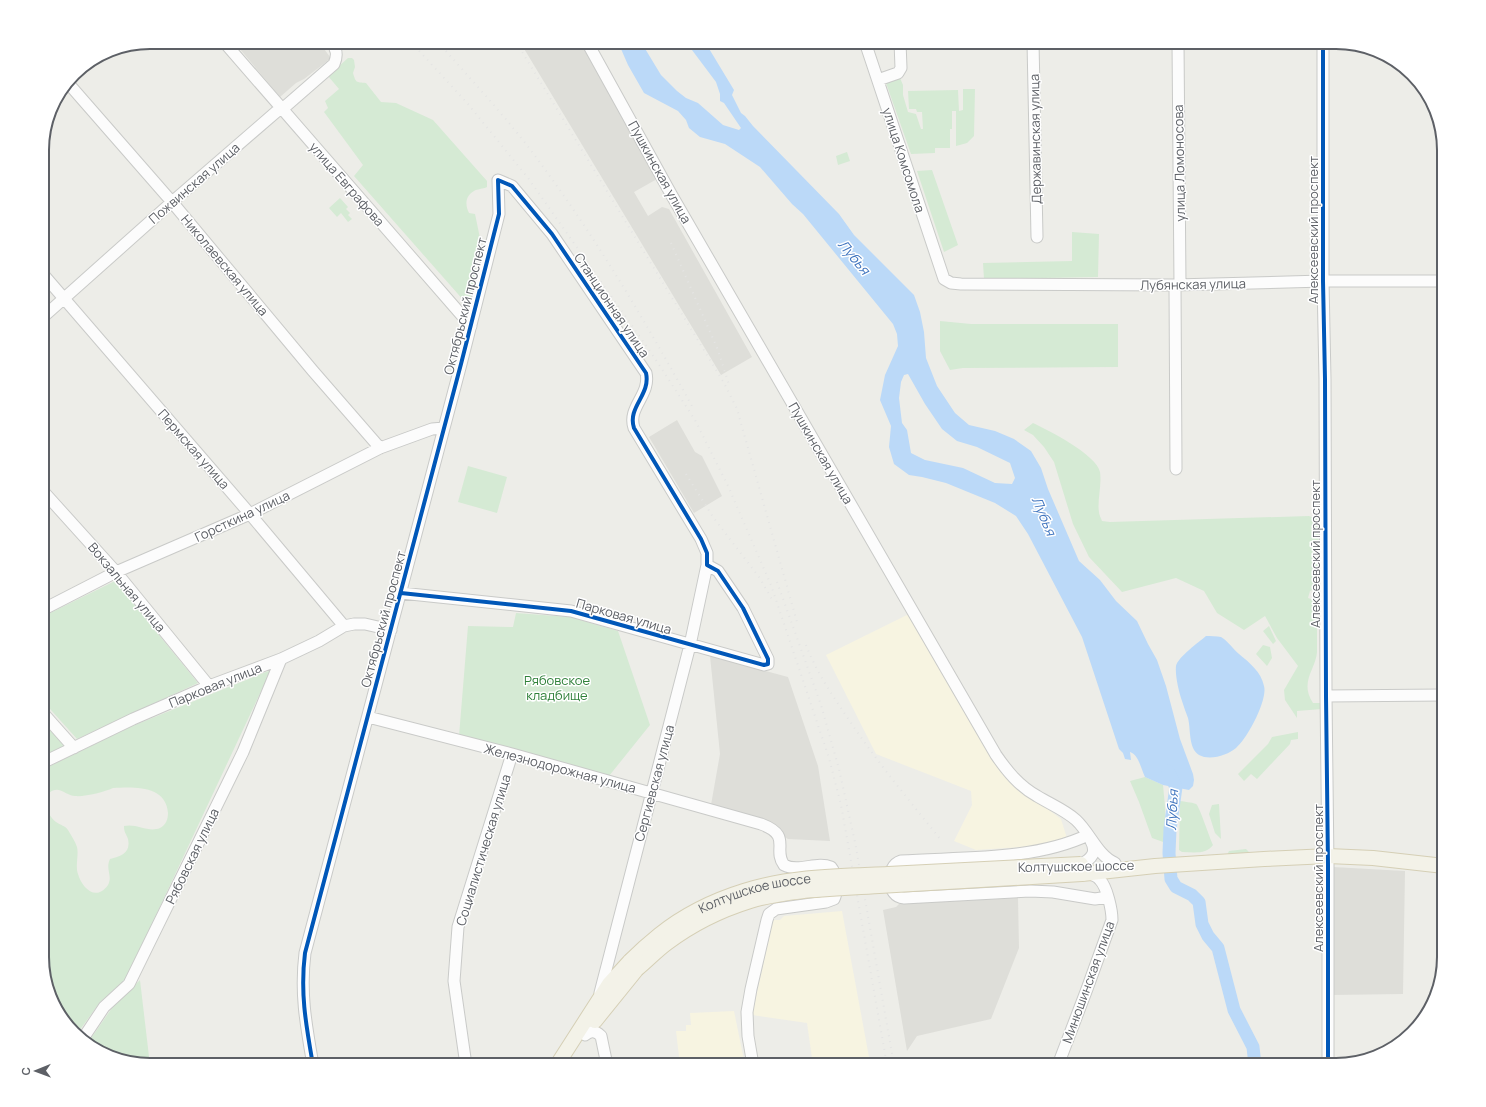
<svg xmlns="http://www.w3.org/2000/svg" width="1486" height="1107" font-family="Manrope,sans-serif">
<style>
.commercial{fill:#f7f4e1}
.industrial{fill:#deded9}
.green{fill:#d5ead4;fill-rule:evenodd}
.water{fill:#bbd9f8;fill-rule:evenodd}
.lines{fill:none;stroke-linecap:round;stroke-linejoin:round}
.river{stroke:#bbd9f8;stroke-width:13}
.minor-casing{stroke:#c9cac8;stroke-width:13}
.major-casing{stroke:#d5cfb5;stroke-width:16}
.minor{stroke:#fcfcfc;stroke-width:11}
.major{stroke:#f3f2e8;stroke-width:14}
.rail{stroke:#e4e4e3;stroke-width:2;stroke-dasharray:1 5;stroke-linecap:butt}
.major-bridge-casing{stroke:#d5cfb5;stroke-width:16;stroke-linecap:butt}
.major-bridge{stroke:#f3f2e8;stroke-width:14}
.cycleway-casing{stroke:#fff;stroke-width:6}
.cycleway{stroke:#0057b8;stroke-width:4}
.labels{text-anchor:middle;stroke-width:3;stroke-linejoin:round;paint-order:stroke}
.street-label{font-size:13px;fill:#5d6066;stroke:#fff}
.park-label{font-size:13px;fill:#30813a;stroke:#fff}
.water-label{font-size:14px;font-style:italic;fill:#4075bf;stroke:#fff}
.rim{fill:none;stroke:#5d6066;stroke-width:2}
</style>
<rect width="100%" height="100%" fill="#edede8"/>
<!-- commercial -->
<path class="commercial" d="M917 610 1017 786 1061 819 1067 838 1036 846 976 850 954 841 972 805 971 791 876 754 826 655Z
M842 911 869 1057 833 1065H813L807 1023 752 1015 773 920H780L784 916Z
M734 1011 745 1065H680L676 1031H686V1025H691L690 1013Z"/>
<!-- industrial -->
<path class="industrial" d="M234 42H319L330 57V59L304 79 296 83 280 97Z
M520 42H580L657 179 634 192 648 216 662 207 669 209 752 357 721 375Z
M677 420 695 452 702 456 722 496 694 513 649 437Z
M710 656 788 677 818 766 830 841 788 839 783 836 774 824 762 818 711 805 720 754Z
M1333 867 1405 871 1403 994 1331 995Z
M1018 898 1019 948 991 1019 917 1036 907 1051 883 910 896 907 899 904Z"/>
<!-- green -->
<path class="green" d="M348 58H352L354 60 355 67 353 73C356 83 356 82 366 83L381 102 396 103 433 120 487 181V187C483 189 477 189 474 191 465 196 465 205 469 213L475 214 480 238 470 303 465 302 354 176 363 165 324 112 328 108 325 101 339 89 328 76Z
M900 78 903 85V95L908 112 916 114 921 129H923L922 112H917L916 109H909L908 91 958 90 959 111 963 110V89H975L974 136 967 143 956 146V111H952V129H950V148H935V153L911 154 886 83Z
M847 152 850 161 838 165 836 156Z
M932 170 958 245 944 252 917 171Z
M340 198 348 207 346 209 350 213 348 215 352 219 348 222 341 213 337 217 329 208Z
M1072 232 1099 234 1098 277 984 279 983 263 1072 261Z
M940 321 971 324H1118V367L963 368 950 370 940 351Z
M1033 423C1048 430 1097 455 1100 472 1102 485 1097 501 1099 512 1099 515 1101 518 1102 521L1110 522 1309 516 1319 520 1318 587 1310 591 1308 598 1317 601C1317 618 1317 635 1317 652 1316 669 1299 682 1313 703H1322V709L1297 711V718L1285 700 1284 690 1298 666 1277 638 1265 616 1244 630 1217 613 1204 591 1176 578 1122 592 1089 557 1073 524 1054 462 1044 447 1033 435 1024 430Z
M468 466 507 477 497 513 458 502Z
M115 581 198 683 77 739 42 700V617Z
M516 613 570 617 618 631 650 725 609 776 459 736 468 626 513 627Z
M1269 626 1276 641 1273 644 1263 631Z
M1263 645 1270 647 1272 658 1267 666 1256 654Z
M271 670 126 979 100 1002 77 1034 53 1005 42 964V770L130 727ZM113 788C134 787 166 785 168 813 168 819 166 825 160 828 148 833 137 823 124 826 124 833 126 833 128 839 131 853 121 856 110 859 105 869 113 876 108 885 96 902 82 888 78 874 75 866 79 855 77 847 75 841 71 835 68 830 66 826 60 825 56 822 48 815 40 801 49 793 59 784 66 796 75 796 85 797 104 792 113 788Z
M42 720 65 747 42 757Z
M1298 732V739L1291 740 1290 744 1257 779 1251 774 1244 781 1238 774 1268 744 1272 737Z
M1145 777 1163 785 1165 806 1166 843 1152 838 1139 802 1130 781Z
M1180 801C1185 802 1191 802 1196 804 1199 805 1210 839 1213 845 1206 855 1193 852 1182 852L1179 850Z
M1219 804 1221 839 1215 833 1209 814 1212 805Z
M1246 849 1249 852 1227 855 1229 851Z
M140 980 150 1065 115 1059 87 1044 114 1005Z"/>
<!-- water -->
<path class="water" d="M618 42H641L661 75 677 91 686 98 698 103 723 125 739 130 741 128 724 103 720 101V94L716 82 686 42H705L734 90 732 95 741 113 745 116 753 126 839 214 854 235 914 295 920 312 924 332 926 358 937 386 955 413 969 425 995 431 1014 439 1031 451 1041 468 1048 489 1079 561 1100 580 1116 601 1137 621 1148 644 1157 660 1166 686 1180 739 1193 774 1194 780 1193 786 1189 790 1163 785 1145 777C1141 769 1139 755 1130 752L1131 760 1125 759 1123 753 1119 749 1082 637 1028 534 1016 516 995 503 946 483 922 477 909 475 894 464 889 447 891 426 880 400 885 375 898 346 897 334 893 324 803 214 792 204 760 167 725 144 700 137 689 128 686 120 678 111 644 93 628 65ZM908 374 925 404 942 429 957 441 977 447 1010 463 1015 478 1012 484 995 483 963 468 925 460 911 453 907 430 902 423 899 398 901 382 904 375Z
M1206 636C1210 636 1217 636 1221 637 1227 640 1233 649 1239 654 1250 663 1261 672 1264 686 1268 700 1247 739 1236 748 1228 755 1210 761 1199 755 1188 748 1191 729 1188 718 1186 713 1184 707 1182 701 1179 692 1175 676 1176 666 1178 657 1199 642 1206 636Z"/>
<g class="lines">
<!-- river -->
<path class="river" d="M1168 771 1176 787 1170 829 1169 853 1171 879 1176 887 1192 895 1199 902 1202 924 1208 936 1218 948 1234 1010 1253 1047 1255 1065"/>
<defs>
<path id="minor" d="M224 42 471 326
M587 42 671 194 996 755C1007 771 1019 786 1037 796 1050 804 1065 810 1076 820 1090 833 1098 856 1115 863
M865 42 944 279 951 283 961 284 1175 285 1323 281H1444
M1033 42 1037 237
M1178 42 1180 285
M1323 42V281L1325 379 1326 696 1328 865V1065
M878 80 898 73 901 68 900 42
M68 83 172 202 313 371 380 448
M42 273 250 514 344 626
M1175 285 1176 469
M42 318 172 202 276 112 287 105 334 64C338 55 337 49 331 42
M42 490 116 572 209 686
M42 610 116 572 250 514 380 448 432 429 444 428
M1326 696 1444 695
M42 712 74 748
M368 717 512 754 761 824C793 836 772 849 784 865 799 873 816 861 831 867 837 874 838 891 834 899L826 902 776 909 769 914 767 920 751 989 747 1012 748 1036 753 1065
M42 763 133 719 209 686 281 659 319 641 344 626 354 624H365L391 630
M1088 835C1033 861 961 857 901 861 885 866 886 897 904 898L1030 891 1053 892 1095 899 1108 897
M1081 864C1092 859 1097 852 1091 841
M600 993 690 645 707 565
M585 1035C591 1030 596 1031 601 1036L607 1065
M82 1040 104 1007 129 984 243 752 281 659
M313 1065C306 1025 300 993 305 953L461 364 499 214 498 180 512 186 552 234 646 373C651 395 627 407 634 428L701 539 707 553V565L718 571 743 608 768 659V664L764 665 571 611 401 593
M466 1065 454 981 458 927 512 754
M1058 1065 1087 989 1112 920C1112 910 1107 887 1100 880 1097 876 1093 875 1089 874"/>
<path id="major" d="M1082 874 1155 866 1264 859 1328 856 1373 858 1444 866
M595 1021 637 969
M557 1065 609 984 630 961"/>
</defs>
<!-- minor casing -->
<use href="#minor" class="minor-casing"/>
<!-- major casing -->
<use href="#major" class="major-casing"/>
<!-- minor -->
<use href="#minor" class="minor"/>
<!-- major -->
<use href="#major" class="major"/>
<!-- rail -->
<path class="rail" d="M411 42 468 104 528 178 652 354 695 420 728 486 771 585 829 758 841 805 851 861 887 1065
M438 42C473 82 510 121 541 164 598 241 647 324 693 408
M516 42 724 383 737 409 797 622
M671 243 718 350 729 385
M686 474 713 517 759 577 773 601
M777 582 821 705 839 769 855 842 894 1065
M806 645C815 669 830 692 845 714 874 758 908 799 941 840"/>
<defs>
<g id="major-bridge">
<path id="s1" d="M630 961C639 952 649 943 659 935 684 915 715 900 744 891 790 876 841 876 888 874 952 871 1017 867 1081 864"/>
<path d="M637 969C647 961 656 951 667 943 691 925 721 910 750 901 791 889 836 889 879 886 947 882 1014 878 1082 874"/>
</g>
</defs>
<!-- major-bridge casing -->
<use href="#major-bridge" class="major-bridge-casing"/>
<!-- major-bridge -->
<use href="#major-bridge" class="major-bridge"/>
<defs>
<path id="cycleway" d="M1323 42V281L1325 379 1326 696 1328 865V1065
M313 1065C306 1025 300 993 305 953L461 364 499 214 498 180 512 186 552 234 646 373C651 395 627 407 634 428L701 539 707 553V565L718 571 743 608 768 659V664L764 665 571 611 401 593"/>
</defs>
<!-- cycleway casing -->
<use href="#cycleway" class="cycleway-casing"/>
<!-- cycleway -->
<use href="#cycleway" class="cycleway"/>
</g>
<g class="labels">
<!-- street labels -->
<g class="street-label">
<text transform="translate(1035 139) rotate(-91)" y="5">Державинская улица</text>
<text transform="translate(904 160) rotate(72)" y="5">улица Комсомола</text>
<text transform="translate(1179 163) rotate(-91)" y="5">улица Ломоносова</text>
<text transform="translate(660 172) rotate(61)" y="5">Пушкинская улица</text>
<text transform="translate(194 183) rotate(-41)" y="5">Пожвинская улица</text>
<text transform="translate(347 184) rotate(49)" y="5">улица Евграфова</text>
<text transform="translate(1313 230) rotate(-90)" y="5">Алексеевский проспект</text>
<text transform="translate(225 265) rotate(50)" y="5">Николаевская улица</text>
<text transform="translate(1193 284) rotate(-1)" y="5">Лубянская улица</text>
<text transform="translate(612 305) rotate(56)" y="5">Станционная улица</text>
<text transform="translate(465 306) rotate(-76)" y="5">Октябрьский проспект</text>
<text transform="translate(194 449) rotate(49)" y="5">Пермская улица</text>
<text transform="translate(821 453) rotate(60)" y="5">Пушкинская улица</text>
<text transform="translate(242 516) rotate(-25)" y="5">Горсткина улица</text>
<text transform="translate(1315 554) rotate(-90)" y="5">Алексеевский проспект</text>
<text transform="translate(127 587) rotate(50)" y="5">Вокзальная улица</text>
<text transform="translate(624 616) rotate(16)" y="5">Парковая улица</text>
<text transform="translate(383 619) rotate(-75)" y="5">Октябрьский проспект</text>
<text transform="translate(215 685) rotate(-22)" y="5">Парковая улица</text>
<text transform="translate(560 768) rotate(15)" y="5">Железнодорожная улица</text>
<text transform="translate(654 783) rotate(-75)" y="5">Сергиевская улица</text>
<text transform="translate(483 850) rotate(-73)" y="5">Социалистическая улица</text>
<text transform="translate(192 856) rotate(-64)" y="5">Рябовская улица</text>
<text transform="translate(1076 866) rotate(-1)" y="5">Колтушское шоссе</text>
<text transform="translate(1318 878) rotate(-90)" y="5">Алексеевский проспект</text>
<text dy="5" stroke="none"><textPath href="#s1" startOffset="145">Колтушское шоссе</textPath></text>
<text transform="translate(1088 982) rotate(-70)" y="5">Минюшинская улица</text>
</g>
<!-- park labels -->
<g class="park-label">
<text x="557" y="685">Рябовское<tspan x="557" dy="15">кладбище</tspan></text>
</g>
<!-- water labels -->
<g class="water-label">
<text transform="translate(854 257) rotate(50)" y="5">Лубья</text>
<text transform="translate(1044 516) rotate(67)" y="5">Лубья</text>
<text transform="translate(1172 810) rotate(-87)" y="5">Лубья</text>
</g>
</g>
<!-- crop -->
<path d="M0 0H1486V1107H0ZM150 49H1336A101 101 0 0 1 1437 150V957A101 101 0 0 1 1336 1058H150A101 101 0 0 1 49 957V150A101 101 0 0 1 150 49Z" fill="#fff" fill-rule="evenodd"/>
<path class="rim" d="M150 49H1336A101 101 0 0 1 1437 150V957A101 101 0 0 1 1336 1058H150A101 101 0 0 1 49 957V150A101 101 0 0 1 150 49Z"/>
<!-- north arrow -->
<g transform="translate(36 1071) rotate(269)" stroke="#ffffff" stroke-width="3" paint-order="stroke">
<path d="M0-3L7 15L0 10L-7 15Z" fill="#5d6066"/>
<text y="-6" font-size="11" font-weight="bold" text-anchor="middle" fill="#5d6066">С</text>
</g>
</svg>
